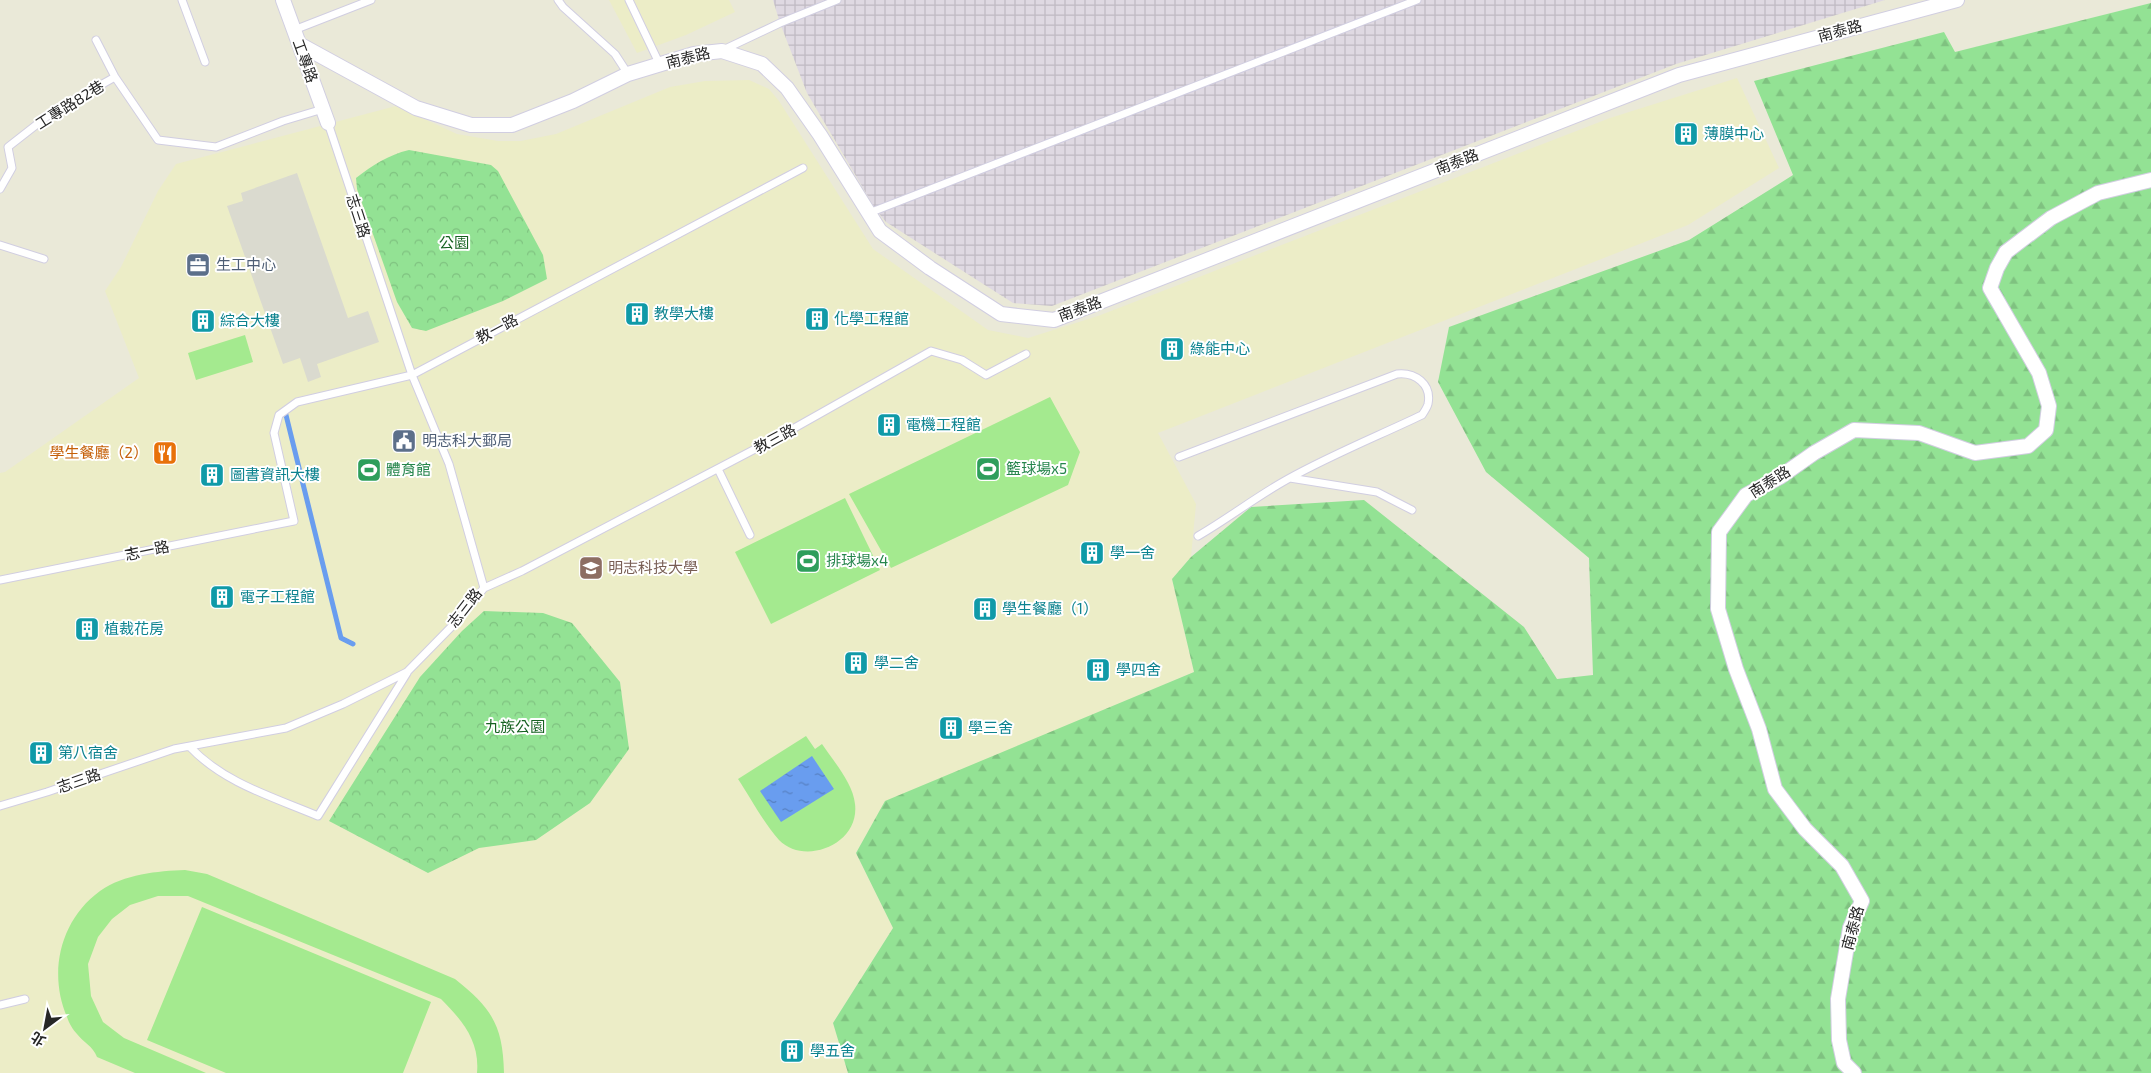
<svg xmlns="http://www.w3.org/2000/svg" width="2151" height="1073" font-family="'Exo 2','Noto Sans TC',sans-serif">
<style>
.industrial{fill:url(#industrial-grid)}
.education{fill:#ecedc7}
.forest{fill:url(#forest-firs)}
.park{fill:url(#park-crowns)}
.pitch{fill:#a4ea8f}
.plaza{fill:#dadacf}
.water{fill:url(#water-ripples)}
.lines{fill:none;stroke-linecap:round;stroke-linejoin:round}
.stream{stroke:#699def;stroke-width:5}
.lane-casing{stroke:#d1cee1;stroke-width:9}
.street-casing{stroke:#d1cee1;stroke-width:16}
.lane{stroke:#fff;stroke-width:7}
.street{stroke:#fff;stroke-width:14}
.labels{text-anchor:middle;stroke-width:4;stroke-linejoin:round;paint-order:stroke}
.street-label{font-size:15px;fill:#272727;stroke:#fff}
.culture-label{font-size:15px;fill:#0d838f;stroke:#fff;text-anchor:start}
.park-label{font-size:15px;fill:#186323;stroke:#fff}
.service-label{font-size:15px;fill:#4e5e75;stroke:#fff;text-anchor:start}
.food-label{font-size:15px;fill:#c56008;stroke:#fff;text-anchor:end}
.leisure-label{font-size:15px;fill:#27864d;stroke:#fff;text-anchor:start}
.education-label{font-size:15px;fill:#785e54;stroke:#fff;text-anchor:start}
</style>
<defs>
<pattern id="industrial-grid" width="8" height="8" patternUnits="userSpaceOnUse" patternTransform="scale(1.25)"><rect width="8" height="8" fill="#dfd9e2"/><path d="M0 4h8M4 0v8" fill="none" stroke="#bfbac2"/></pattern>
<pattern id="forest-firs" width="22" height="20" patternUnits="userSpaceOnUse" patternTransform="scale(1.25)"><rect width="22" height="20" fill="#93e294"/><path d="M5 1l3.5 6h-7zM16 11l3.5 6h-7z" fill="#7fc280"/></pattern>
<pattern id="park-crowns" width="20" height="18" patternUnits="userSpaceOnUse" patternTransform="scale(1.25)"><rect width="20" height="18" fill="#93e294"/><path d="M2 6a3 3 0 1 1 6 0M12 15a3 3 0 1 1 6 0" fill="none" stroke="#7fc280"/></pattern>
<pattern id="water-ripples" width="26" height="14" patternUnits="userSpaceOnUse" patternTransform="scale(1.25)"><rect width="26" height="14" fill="#699def"/><path d="M2 4q2-2 4 0t4 0M15 11q2-2 4 0t4 0" fill="none" stroke="#5680c2"/></pattern>
</defs>
<rect width="100%" height="100%" fill="#eae9d8"/>
<!-- industrial -->
<path class="industrial" d="M773 0H1885L1676 64 1052 306 1013 303 886 222 876 210 807 93 780 23Z"/>
<!-- education -->
<path class="education" d="M609 0H729L735 12 686 35 637 53Z
M1737 78 1779 168 1688 225 1158 433 1196 504 1191 557 1172 579 1194 672 885 802 856 853 893 928 833 1023 848 1073H0V473L5 472 139 378 105 291 121 267 158 191 176 164 396 106 457 134 498 141H521L556 134 670 87 705 81 749 80 769 89 779 101 873 249 988 330 1028 338 1098 316 1610 118Z"/>
<!-- forest -->
<path class="forest" d="M2151 3V1073H848L833 1023 893 928 856 853 885 801 1194 672 1172 579 1191 557 1251 507 1364 500 1524 627 1557 679 1593 675 1589 558 1486 472 1438 382 1449 327 1689 240 1793 175 1754 81 1944 32 1955 52Z"/>
<!-- park -->
<path class="park" d="M409 150 491 165 498 171 543 255 547 279 503 301 426 331 412 328 397 302 357 189 356 178C373 165 388 155 409 150Z
M484 611 543 613 572 623 620 682 629 749 590 803 536 840 479 848 428 873 329 821 420 677 462 631Z"/>
<!-- pitch -->
<path class="pitch" d="M245 335 253 362 196 380 188 353Z
M1050 397 1080 452 1068 485 891 568 849 494Z
M845 498 880 570 771 624 735 552Z
M806 736 815 749 822 744C834 762 853 783 855 804 860 845 804 866 779 840 765 825 750 797 738 779Z
M185 870 207 874 455 979C492 1008 503 1026 504 1073H477C480 1041 462 1020 441 999L188 896H158L130 905 112 919 98 937 88 964 91 996 103 1022 124 1038 206 1073H135L97 1057C93 1046 83 1042 77 1034 73 1030 69 1023 67 1017 48 973 60 920 100 891 124 874 158 871 185 870Z
M202 907 431 1002 403 1073H226L147 1040Z"/>
<!-- plaza -->
<path class="plaza" d="M297 173 348 318 368 311 379 342 317 364 321 377 308 382 300 358 283 364 227 206 243 201 241 193Z"/>
<!-- water -->
<path class="water" d="M812 756 834 789 781 822 760 791Z"/>
<g class="lines">
<!-- stream -->
<path class="stream" d="M285 411 341 638 353 644"/>
<defs>
<path id="lane" d="M182 0 205 62
M558 0 563 7 615 54 628 74
M629 0 660 65
M294 30 371 0
M96 40 115 77
M723 50 780 23 837 0
M0 189 12 168 8 147 54 111 115 77 158 140 216 147 283 121 323 109
M869 213 1417 0
M0 245 44 259
M1179 457 1397 374C1415 372 1432 384 1428 404 1427 408 1424 412 1422 415 1378 436 1331 455 1288 479 1257 496 1229 518 1198 536
M718 469 750 535
M1290 478 1377 492 1412 510
M0 580 294 521 274 433 279 415 297 402 412 375 803 168
M484 588 522 571 782 435 931 351 962 360 986 375 1026 354
M190 747C224 783 273 797 318 816L407 673
M0 806 47 792 174 749 286 728 343 704 407 672 459 619 484 588 449 464 412 375 328 123
M0 1005 25 999"/>
<path id="street" d="M283 0 328 123
M299 44 416 108 471 125H512L573 101 628 74 694 54 722 51 762 64 787 88 820 135 880 231 930 268 1001 314 1054 320 1679 75 1957 0
M1854 1073 1844 1063 1839 1040 1838 999 1850 928 1862 901 1842 866 1805 829 1775 789 1759 729 1736 669 1718 609 1719 532 1746 495 1780 477 1814 453 1854 430 1919 433 1975 453 2028 446 2046 430 2049 406 2039 373 1990 288 1997 268 2006 252 2051 218 2098 193 2151 180"/>
</defs>
<!-- lane casing -->
<use href="#lane" class="lane-casing"/>
<!-- street casing -->
<use href="#street" class="street-casing"/>
<!-- lane -->
<use href="#lane" class="lane"/>
<!-- street -->
<use href="#street" class="street"/>
</g>
<!-- icons -->
<defs>
<symbol id="building-square" viewBox="-11 -11 22 22"><rect x="-9" y="-9" width="18" height="18" rx="4" fill="#0f9aa8" stroke="#fff"/><path d="M-4-6H4V6H1V3H-1V6H-4ZM-2.5-4.3h1.7v1.8h-1.7ZM.8-4.3h1.7v1.8H.8ZM-2.5-1h1.7V.8h-1.7ZM.8-1h1.7V.8H.8Z" fill="#fff"/></symbol>
<symbol id="office-square" viewBox="-11 -11 22 22"><rect x="-9" y="-9" width="18" height="18" rx="4" fill="#5c6f8a" stroke="#fff"/><path d="M-6-3h4V-5.5h4V-3h4V5H-6ZM-1-4.5V-3h2v-1.5ZM-6 0V1H6V0Z" fill="#fff"/></symbol>
<symbol id="civic-square" viewBox="-11 -11 22 22"><rect x="-9" y="-9" width="18" height="18" rx="4" fill="#5c6f8a" stroke="#fff"/><path d="M-.6-6.5H3V-4.5H.6V-3L4-1V1h2V6H-6V1h2V-1L-.6-3ZM-1.2 2.5V6h2.4V2.5Z" fill="#fff"/></symbol>
<symbol id="restaurant-square" viewBox="-11 -11 22 22"><rect x="-9" y="-9" width="18" height="18" rx="4" fill="#e8710a" stroke="#fff"/><path d="M-5-6h1v4h1v-4h1v4h1v-4h1v5L-1.5 .5V6h-2V.5L-5-1ZM5-6V6H3V1.5H1.5Q1.5-4 5-6Z" fill="#fff"/></symbol>
<symbol id="stadium-square" viewBox="-11 -11 22 22"><rect x="-9" y="-9" width="18" height="18" rx="4" fill="#2e9e5b" stroke="#fff"/><path d="M0-5a6.5 5 0 1 0 0 10a6.5 5 0 1 0 0-10ZM-3.5-1.8h7v3.6h-7Z" fill="#fff"/></symbol>
<symbol id="university-square" viewBox="-11 -11 22 22"><rect x="-9" y="-9" width="18" height="18" rx="4" fill="#8d6e63" stroke="#fff"/><path d="M0-5L7-2L0 1L-7-2ZM-4 1L0 2.5L4 1V4Q0 6-4 4Z" fill="#fff"/></symbol>
</defs>
<g fill-rule="evenodd">
<use href="#building-square" x="1672" y="120" width="28" height="28"/>
<use href="#office-square" x="184" y="251" width="28" height="28"/>
<use href="#building-square" x="623" y="300" width="28" height="28"/>
<use href="#building-square" x="803" y="305" width="28" height="28"/>
<use href="#building-square" x="189" y="307" width="28" height="28"/>
<use href="#building-square" x="1158" y="335" width="28" height="28"/>
<use href="#building-square" x="875" y="411" width="28" height="28"/>
<use href="#civic-square" x="390" y="427" width="28" height="28"/>
<use href="#restaurant-square" x="151" y="439" width="28" height="28"/>
<use href="#stadium-square" x="974" y="455" width="28" height="28"/>
<use href="#stadium-square" x="355" y="456" width="28" height="28"/>
<use href="#building-square" x="198" y="461" width="28" height="28"/>
<use href="#building-square" x="1078" y="539" width="28" height="28"/>
<use href="#stadium-square" x="794" y="547" width="28" height="28"/>
<use href="#university-square" x="577" y="554" width="28" height="28"/>
<use href="#building-square" x="208" y="583" width="28" height="28"/>
<use href="#building-square" x="971" y="595" width="28" height="28"/>
<use href="#building-square" x="73" y="615" width="28" height="28"/>
<use href="#building-square" x="842" y="649" width="28" height="28"/>
<use href="#building-square" x="1084" y="656" width="28" height="28"/>
<use href="#building-square" x="937" y="714" width="28" height="28"/>
<use href="#building-square" x="27" y="739" width="28" height="28"/>
<use href="#building-square" x="778" y="1037" width="28" height="28"/>
</g>
<g class="labels">
<!-- street labels -->
<g class="street-label">
<text transform="translate(1840 31) rotate(-15)" y="5">南泰路</text>
<text transform="translate(688 58) rotate(-14)" y="5">南泰路</text>
<text transform="translate(305 61) rotate(70)" y="5">工專路</text>
<text transform="translate(70 105) rotate(-32)" y="5">工專路82巷</text>
<text transform="translate(1457 162) rotate(-21)" y="5">南泰路</text>
<text transform="translate(358 216) rotate(72)" y="5">志三路</text>
<text transform="translate(1080 309) rotate(-20)" y="5">南泰路</text>
<text transform="translate(497 329) rotate(-28)" y="5">教一路</text>
<text transform="translate(775 439) rotate(-28)" y="5">教三路</text>
<text transform="translate(1770 482) rotate(-32)" y="5">南泰路</text>
<text transform="translate(147 551) rotate(-12)" y="5">志一路</text>
<text transform="translate(465 608) rotate(-52)" y="5">志三路</text>
<text transform="translate(79 781) rotate(-19)" y="5">志三路</text>
<text transform="translate(1853 928) rotate(-75)" y="5">南泰路</text>
</g>
<!-- culture labels -->
<g class="culture-label">
<text x="1704" y="139">薄膜中心</text>
<text x="654" y="319">教學大樓</text>
<text x="834" y="324">化學工程館</text>
<text x="220" y="326">綜合大樓</text>
<text x="1190" y="354">綠能中心</text>
<text x="906" y="430">電機工程館</text>
<text x="230" y="480">圖書資訊大樓</text>
<text x="1110" y="558">學一舍</text>
<text x="240" y="602">電子工程館</text>
<text x="1002" y="614">學生餐廳（1）</text>
<text x="104" y="634">植裁花房</text>
<text x="874" y="668">學二舍</text>
<text x="1116" y="675">學四舍</text>
<text x="968" y="733">學三舍</text>
<text x="58" y="758">第八宿舍</text>
<text x="810" y="1056">學五舍</text>
</g>
<!-- park labels -->
<g class="park-label">
<text x="454" y="248">公園</text>
<text x="515" y="732">九族公園</text>
</g>
<!-- service labels -->
<g class="service-label">
<text x="216" y="270">生工中心</text>
<text x="422" y="446">明志科大郵局</text>
</g>
<!-- food labels -->
<g class="food-label">
<text x="148" y="458">學生餐廳（2）</text>
</g>
<!-- leisure labels -->
<g class="leisure-label">
<text x="1006" y="474">籃球場x5</text>
<text x="386" y="475">體育館</text>
<text x="826" y="566">排球場x4</text>
</g>
<!-- education labels -->
<g class="education-label">
<text x="608" y="573">明志科技大學</text>
</g>
</g>
<!-- north arrow -->
<g transform="translate(45 1028) rotate(212)" stroke="#ffffff" stroke-width="4" paint-order="stroke">
<path d="M0-4L9 19L0 12L-9 19Z" fill="#272727"/>
<text y="-8" font-size="14" font-weight="bold" text-anchor="middle" fill="#272727">北</text>
</g>
</svg>
